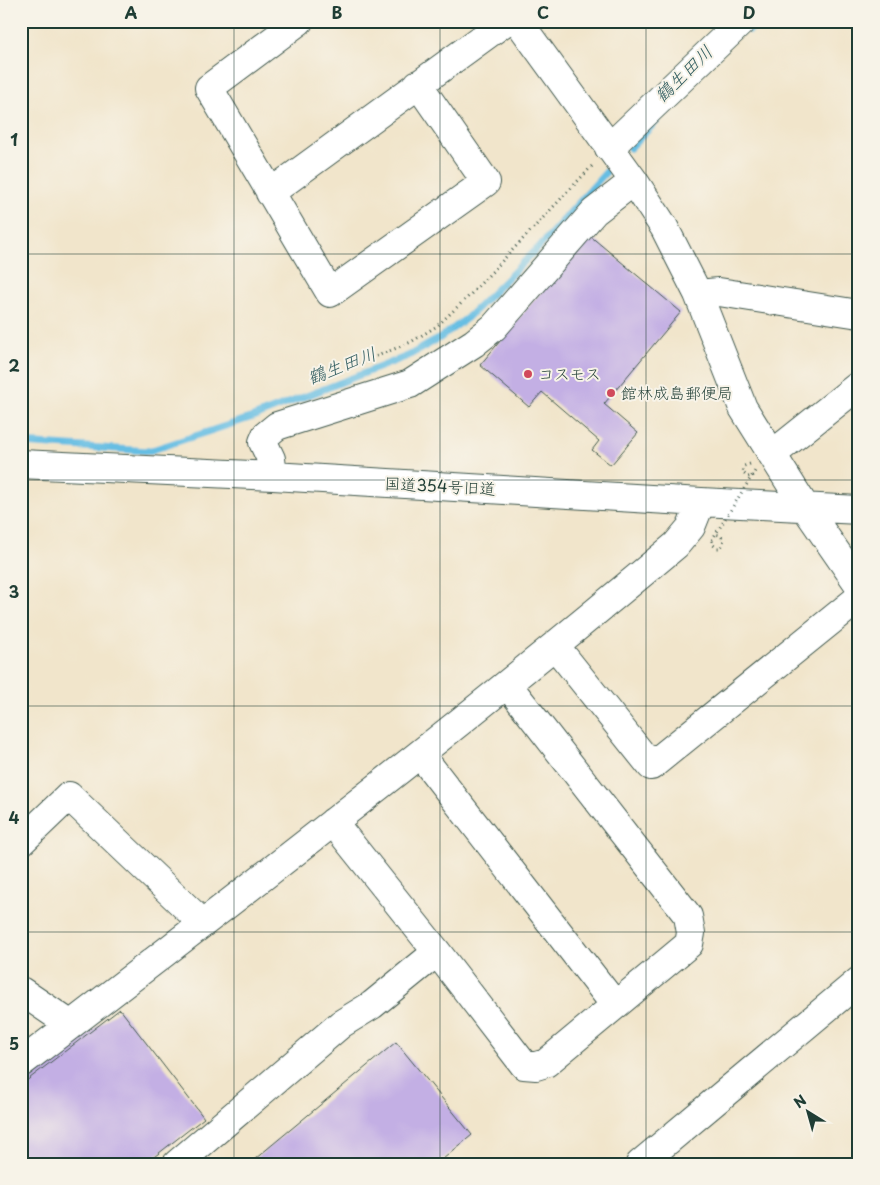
<svg xmlns="http://www.w3.org/2000/svg" width="880" height="1185" font-family="'Playpen Sans','Klee One',sans-serif">
<style>
.lines{fill:none;stroke-linecap:round;stroke-linejoin:round}
.stream{stroke:#66bee3;stroke-width:7}
.building{fill:#c3afe4}
.minor-casing{stroke:#3e564b;stroke-width:30}
.path{stroke:#3e564b;stroke-width:3;stroke-dasharray:1 4;stroke-linecap:butt}
.minor{stroke:#fff;stroke-width:28}
.path-bridge{stroke:#3e564b;stroke-width:3;stroke-dasharray:1 4;stroke-linecap:butt}
.grid{fill:none;stroke:#1f3d34;stroke-width:1;stroke-opacity:0.55}
.poi-dot{fill:#d1495b;stroke:#f7f3e8;stroke-width:2}
.labels{text-anchor:middle;stroke-width:4;stroke-linejoin:round;paint-order:stroke}
.poi-label{font-size:16px;fill:#1f3d34;stroke:#f7f3e8;text-anchor:start}
.street-label{font-size:16px;fill:#1f3d34;stroke:#f7f3e8}
.water-label{font-size:18px;font-style:italic;fill:#315d60;stroke:#f7f3e8}
.neatline{fill:none;stroke:#1f3d34;stroke-width:2}
.grid-label{font-size:16px;text-anchor:middle;font-weight:bold;fill:#1f3d34}
</style>
<rect width="100%" height="100%" fill="#f7f3e8"/>
<filter id="ink" filterUnits="userSpaceOnUse"><feTurbulence type="fractalNoise" baseFrequency=".02" numOctaves="2"/><feDisplacementMap in="SourceGraphic" scale="10" xChannelSelector="R" yChannelSelector="G"/><feConvolveMatrix kernelMatrix="1 2 1 2 8 2 1 2 1" color-interpolation-filters="sRGB"/></filter>
<filter id="wash" filterUnits="userSpaceOnUse"><feTurbulence type="fractalNoise" baseFrequency=".0096" numOctaves="4" result="noise"/><feDisplacementMap in="SourceGraphic" scale="20" xChannelSelector="R" yChannelSelector="G"/><feGaussianBlur stdDeviation="1.12" result="paint"/><feColorMatrix in="noise" values="0 0 0 0 0 0 0 0 0 0 0 0 0 0 0 0 0 1.4 0 .05"/><feComposite in="paint" operator="in"/></filter>
<g filter="url(#wash)">
<rect width="100%" height="100%" fill="#f1e5cb"/>
<g class="lines">
<!-- stream -->
<path class="stream" d="M750 30 759 21
M630 148 656 122
M21 443 149 451 253 417 408 356 440 338 467 318 539 247 607 171"/>
</g>
<g id="blocks">
<!-- building -->
<path class="building" d="M589 235 681 312 604 404 638 433 611 465 592 450 599 441 542 392 529 407 480 365Z
M120 1009 204 1118 145 1164H31L21 1151V1085Z
M396 1042 472 1135 437 1164H249Z"/>
</g>
</g>
<g filter="url(#ink)">
<use href="#blocks" fill-opacity="0" stroke="#3e564b" stroke-width="1"/>
<g class="lines">
<defs>
<path id="minor" d="M299 21 209 88 330 293 486 182 418 84
M518 21 634 181 664 227 698 294 743 408 805 507 859 585
M609 148 742 21
M270 193 506 21
M698 294 719 292 859 314
M770 452 779 449 859 385
M21 464 273 476 701 502 859 510
M273 476 271 459 263 442 266 435 277 426 410 384 474 343 494 327 594 212 634 181
M556 647 651 766 859 598
M420 754 615 1005
M333 822 437 952 524 1065 536 1066 546 1063 689 944 691 933 688 916 507 684
M21 842 69 796 193 914 201 924
M21 991 71 1025
M21 1063C242 894 463 724 676 545L691 527 701 502
M177 1164 341 1024 372 1005 437 952
M640 1164 859 981"/>
</defs>
<!-- minor casing -->
<use href="#minor" class="minor-casing"/>
<!-- path -->
<path class="path" d="M353 366 411 342 437 326 468 297 593 165
M750 464 744 466 743 473 748 477 755 475
M712 541V544L717 548H721L724 540 720 535 715 534"/>
<!-- minor -->
<use href="#minor" class="minor"/>
<!-- path-bridge -->
<path class="path-bridge" d="M712 540 755 471"/>
</g>
</g>
<!-- grid -->
<path class="grid" d="M234 21V1164M440 21V1164M646 21V1164M21 254H859M21 480H859M21 706H859M21 932H859"/>
<!-- markers -->
<g class="poi-dot">
<circle cx="528" cy="374" r="5"/>
<circle cx="611" cy="393" r="5"/>
</g>
<g class="labels">
<!-- poi labels -->
<g class="poi-label">
<text x="538" y="380">コスモス</text>
<text x="621" y="399">館林成島郵便局</text>
</g>
<!-- street labels -->
<g class="street-label">
<text transform="translate(440 486) rotate(3)" y="6">国道354号旧道</text>
</g>
<!-- water labels -->
<g class="water-label">
<text transform="translate(684 74) rotate(-44)" y="6">鶴生田川</text>
<text transform="translate(342 366) rotate(-21)" y="6">鶴生田川</text>
</g>
</g>
<!-- margin -->
<rect width="880" height="1185" fill="none" stroke="#f7f3e8" stroke-width="55"/>
<!-- north arrow -->
<g transform="translate(808 1112) rotate(323)" stroke="#f7f3e8" stroke-width="4" paint-order="stroke">
<path d="M0-4L9 19L0 12L-9 19Z" fill="#1f3d34"/>
<text y="-8" font-size="14" font-weight="bold" text-anchor="middle" fill="#1f3d34">N</text>
</g>
<rect x="28" y="28" width="824" height="1130" class="neatline"/>
<g class="grid-label">
<text x="131" y="19">A</text>
<text x="337" y="19">B</text>
<text x="543" y="19">C</text>
<text x="749" y="19">D</text>
<text x="14" y="146">1</text>
<text x="14" y="372">2</text>
<text x="14" y="598">3</text>
<text x="14" y="824">4</text>
<text x="14" y="1050">5</text>
</g>
</svg>
